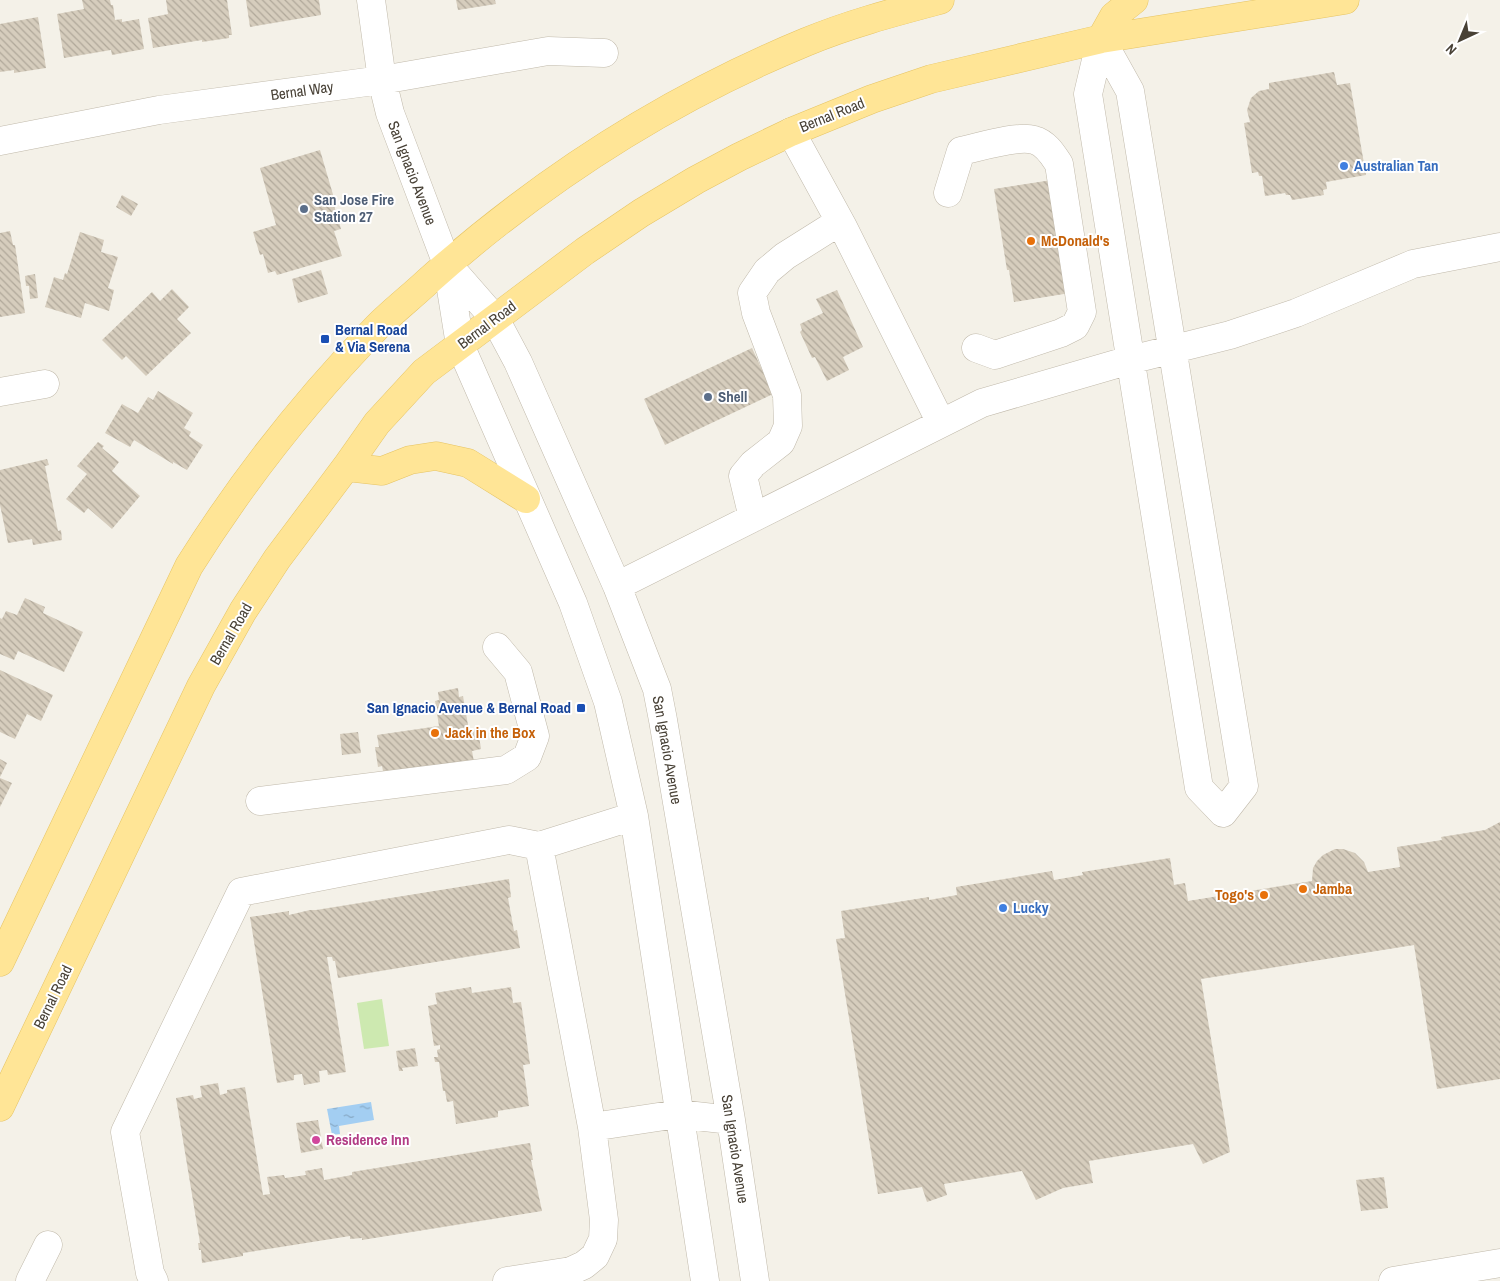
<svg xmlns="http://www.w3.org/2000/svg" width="1500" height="1281" font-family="'Archivo Narrow',sans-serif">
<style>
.green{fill:#cde9b0}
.water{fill:url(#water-ripples)}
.building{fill:url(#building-back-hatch)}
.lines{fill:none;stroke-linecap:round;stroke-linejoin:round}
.minor-casing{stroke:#c0b9aa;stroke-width:29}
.major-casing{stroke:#e6c464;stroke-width:29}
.minor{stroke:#fff;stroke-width:28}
.major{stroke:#ffe596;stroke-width:28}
.shop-dot{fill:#3f7fe0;stroke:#fff;stroke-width:2}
.service-dot{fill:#5c6f8a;stroke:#fff;stroke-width:2}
.food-dot{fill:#e8710a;stroke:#fff;stroke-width:2}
.transit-dot{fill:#1a4fb4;stroke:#fff;stroke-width:2}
.hotel-dot{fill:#d1479c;stroke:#fff;stroke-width:2}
.labels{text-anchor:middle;stroke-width:4;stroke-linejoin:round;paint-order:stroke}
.street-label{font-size:15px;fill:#484136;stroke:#fff}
.shop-label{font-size:15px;font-weight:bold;fill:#366cbe;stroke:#fff;text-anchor:start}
.service-label{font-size:15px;font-weight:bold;fill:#4e5e75;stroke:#fff;text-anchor:start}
.food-label{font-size:15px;font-weight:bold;fill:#c56008;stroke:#fff;text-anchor:start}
.transit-label{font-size:15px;font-weight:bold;fill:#164399;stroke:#fff;text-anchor:start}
.hotel-label{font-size:15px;font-weight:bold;fill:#b23c85;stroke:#fff;text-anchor:start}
</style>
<defs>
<pattern id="water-ripples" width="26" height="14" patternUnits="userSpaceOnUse" patternTransform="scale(1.25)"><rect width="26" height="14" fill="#a3cef2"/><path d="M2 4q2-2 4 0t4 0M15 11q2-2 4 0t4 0" fill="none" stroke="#87a9c5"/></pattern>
<pattern id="building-back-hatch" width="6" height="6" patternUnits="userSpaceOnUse" patternTransform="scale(1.25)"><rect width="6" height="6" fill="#d6cdbd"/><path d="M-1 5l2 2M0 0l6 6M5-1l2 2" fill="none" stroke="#b0a89a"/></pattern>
</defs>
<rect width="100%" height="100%" fill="#f4f1e8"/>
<!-- green -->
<path class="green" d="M382 999 389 1046 364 1049 357 1003Z"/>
<!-- water -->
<path class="water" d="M371 1102 374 1120 339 1126 340 1134 332 1135 327 1109Z"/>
<!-- building -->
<path class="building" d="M82 0H110L111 5H113L115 20 122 19V22L139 19 144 49 112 55 111 50 64 58 57 14 84 9Z
M166 0H227L232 35H229V38L202 42V40L153 48 148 18 168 14Z
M246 0H319L321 15 250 27Z
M456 0H495L496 4 458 10Z
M38 17 46 68 14 73V70L0 72V24Z
M1334 72 1337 85 1350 83 1366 175 1326 182 1327 189 1323 190 1324 195 1292 200 1290 195H1286L1285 193 1265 196 1262 176H1259L1258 172 1252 173 1244 123 1250 122 1247 110 1251 98 1259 91 1269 89V83Z
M320 150 334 198 332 199 341 229 334 231 342 256 277 275 275 271 268 273 263 254 260 255 253 232 276 225 260 168Z
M1052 180 1070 293 1014 302 1009 270H1007L994 189Z
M122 195 138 204 131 216 116 207Z
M10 231 13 245H15L25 313 0 317V233Z
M80 232 104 240 101 252 118 257 108 288 114 290 109 311 85 303 81 318 45 307 54 277 63 280 65 273 67 274Z
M321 270 328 294 298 303 292 279Z
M35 274 38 298 30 299 29 286H26L25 276Z
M172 289 189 307 177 319 191 333 146 376 126 356 122 360 102 340 152 292 160 301Z
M837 290 863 347 843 357 849 370 827 381 815 357 812 358 800 332 802 330 800 324 823 313 816 299Z
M752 348 773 394 665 445 644 399Z
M158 391 193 413 184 428 191 432 189 436 203 445 187 470 173 462V464L134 440 130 447 105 433 122 404 138 413 148 397 153 400Z
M98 442 104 446 102 448 119 462 112 471 140 496 112 529 88 508 84 513 66 499 87 474 77 466Z
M47 459 49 465 45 466 58 531 61 530 62 540 33 545 32 539 8 543 0 505V470Z
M25 598 45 607 43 613 83 632 64 672 18 651 14 660 0 654V618L2 619 6 611 17 615Z
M0 670 53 695 41 721 27 714 15 739 0 732Z
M458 688 459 697 463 696 469 731 478 730 481 749 472 751 474 762 384 776 382 766 378 767 375 747H379L377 735 439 726 435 701 439 700 438 692Z
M358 732 361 753 342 755 340 734Z
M0 759 7 763 0 777Z
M0 778 12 783 0 807Z
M1500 822V1079L1437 1089 1414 945 1201 979 1230 1152 1203 1164 1193 1144 1089 1161 1093 1183 1063 1188 1036 1200 1022 1171 944 1184 947 1195 927 1202 922 1187 878 1194 836 939 845 938 841 911 929 897V900L957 895 956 887 1052 871 1054 880 1083 875 1082 872 1170 858 1174 885 1185 883 1188 901 1312 881 1313 868 1317 861 1323 855 1335 849H1343L1355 853 1364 862 1368 872 1400 867 1397 847 1442 840 1441 837 1485 830Z
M509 879 511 897 508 898 514 931 517 930 520 948 338 978 335 961H333L332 957H327L346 1072 328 1075 327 1070 319 1071 320 1082 304 1085 302 1074 294 1075V1080L277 1083 250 917 289 911V915L310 910H316Z
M471 987 472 993 511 987 513 1003 521 1002 530 1064 523 1065 529 1106 498 1111V1117L456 1124 453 1101 447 1102 445 1091H443L439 1062H435L434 1057H438L437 1050 440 1049V1045L434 1046 428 1006 437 1004 435 993Z
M415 1048 418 1066 402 1068 403 1071H399L396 1051Z
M218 1083 220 1095 227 1093V1090L245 1087 263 1195 270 1194 267 1177 284 1175 285 1178 306 1175 305 1171 322 1168 324 1180 352 1175V1172L530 1143 533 1160H531L542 1211 362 1240V1238L350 1239V1236L243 1253V1256L202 1263 201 1250H199L198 1243H200L176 1098 193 1095 194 1099 202 1097 200 1086Z
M318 1120 323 1149 301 1153 296 1123Z
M1384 1177 1388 1208 1361 1211 1356 1180Z"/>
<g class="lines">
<defs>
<path id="minor" d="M371 0 382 80 390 113 447 264 460 345 573 603 608 702 634 816 705 1281
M1101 39 1130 91 1244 786 1223 813 1199 788 1088 94Z
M791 132 843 227 941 423
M0 141 159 110 382 80 548 51 604 53
M948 193 961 151C980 147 1017 135 1034 140 1046 143 1053 155 1059 164L1082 312 1075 326 1061 333 995 355 976 348
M447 264 495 319 518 362 617 586 657 689 663 720 731 1120 755 1281
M0 392 45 384
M753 518 743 476 753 464 781 442 788 426 787 395 756 313 752 293 767 271 785 256 839 222
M617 586 982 403 1130 360 1230 335 1296 313 1413 264 1500 247
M260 801 506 770 527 757 535 736 518 672 497 647
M539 846 634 816
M592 1127 678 1114 731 1120
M30 1281 48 1245
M154 1281 150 1273 125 1132 241 892 509 840 539 846 592 1127 604 1220 603 1239 595 1256 584 1265 571 1271 507 1281
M1393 1281 1500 1263"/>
<path id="major" d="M1101 39 1114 16 1134 0
M346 467 382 471 410 460 436 456 468 463 526 499
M0 962 189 566C243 480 306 400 377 327 393 311 411 297 427 282 539 182 668 99 806 42 849 24 895 12 940 0
M0 1107 201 686 243 611 277 559 346 467 377 423 424 372 585 251 641 213 696 180 739 157 791 132 872 99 931 79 1101 39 1345 0"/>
</defs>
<!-- minor casing -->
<use href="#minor" class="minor-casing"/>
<!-- major casing -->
<use href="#major" class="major-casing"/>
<!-- minor -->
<use href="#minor" class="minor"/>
<!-- major -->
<use href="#major" class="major"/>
</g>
<!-- markers -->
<g class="shop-dot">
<circle cx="1344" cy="166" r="5"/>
<circle cx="1003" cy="908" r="5"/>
</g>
<g class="service-dot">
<circle cx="304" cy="209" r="5"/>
<circle cx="708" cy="397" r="5"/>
</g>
<g class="food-dot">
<circle cx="1031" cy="241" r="5"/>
<circle cx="435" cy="733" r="5"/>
<circle cx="1303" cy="889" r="5"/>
<circle cx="1264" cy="895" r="5"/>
</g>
<g class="transit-dot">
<rect x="320" y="334" width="10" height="10" rx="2.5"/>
<rect x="576" y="703" width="10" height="10" rx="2.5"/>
</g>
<circle class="hotel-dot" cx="316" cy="1140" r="5"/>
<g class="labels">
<!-- street labels -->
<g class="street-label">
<text transform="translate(302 91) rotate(-8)" y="5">Bernal Way</text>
<text transform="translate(832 115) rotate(-22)" y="5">Bernal Road</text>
<text transform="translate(412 173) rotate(69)" y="5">San Ignacio Avenue</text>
<text transform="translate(487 325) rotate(-37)" y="5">Bernal Road</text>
<text transform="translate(231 634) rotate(-60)" y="5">Bernal Road</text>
<text transform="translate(667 750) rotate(80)" y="5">San Ignacio Avenue</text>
<text transform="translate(53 997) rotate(-64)" y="5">Bernal Road</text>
<text transform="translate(735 1149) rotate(81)" y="5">San Ignacio Avenue</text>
</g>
<!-- shop labels -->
<g class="shop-label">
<text x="1354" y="171">Australian Tan</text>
<text x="1013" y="913">Lucky</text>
</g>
<!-- service labels -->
<g class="service-label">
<text x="314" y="205">San Jose Fire<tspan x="314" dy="17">Station 27</tspan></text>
<text x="718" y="402">Shell</text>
</g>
<!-- food labels -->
<g class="food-label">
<text x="1041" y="246">McDonald's</text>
<text x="445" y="738">Jack in the Box</text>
<text x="1313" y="894">Jamba</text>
<text x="1254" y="900" text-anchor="end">Togo's</text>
</g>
<!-- transit labels -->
<g class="transit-label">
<text x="335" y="335">Bernal Road<tspan x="335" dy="17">&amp; Via Serena</tspan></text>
<text x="571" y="713" text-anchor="end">San Ignacio Avenue &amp; Bernal Road</text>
</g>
<!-- hotel labels -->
<g class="hotel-label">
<text x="326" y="1145">Residence Inn</text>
</g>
</g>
<!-- north arrow -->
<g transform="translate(1460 40) rotate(224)" stroke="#ffffff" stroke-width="4" paint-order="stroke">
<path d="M0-4L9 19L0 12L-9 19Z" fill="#484136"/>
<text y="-8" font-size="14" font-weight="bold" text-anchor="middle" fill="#484136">N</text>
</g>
</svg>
